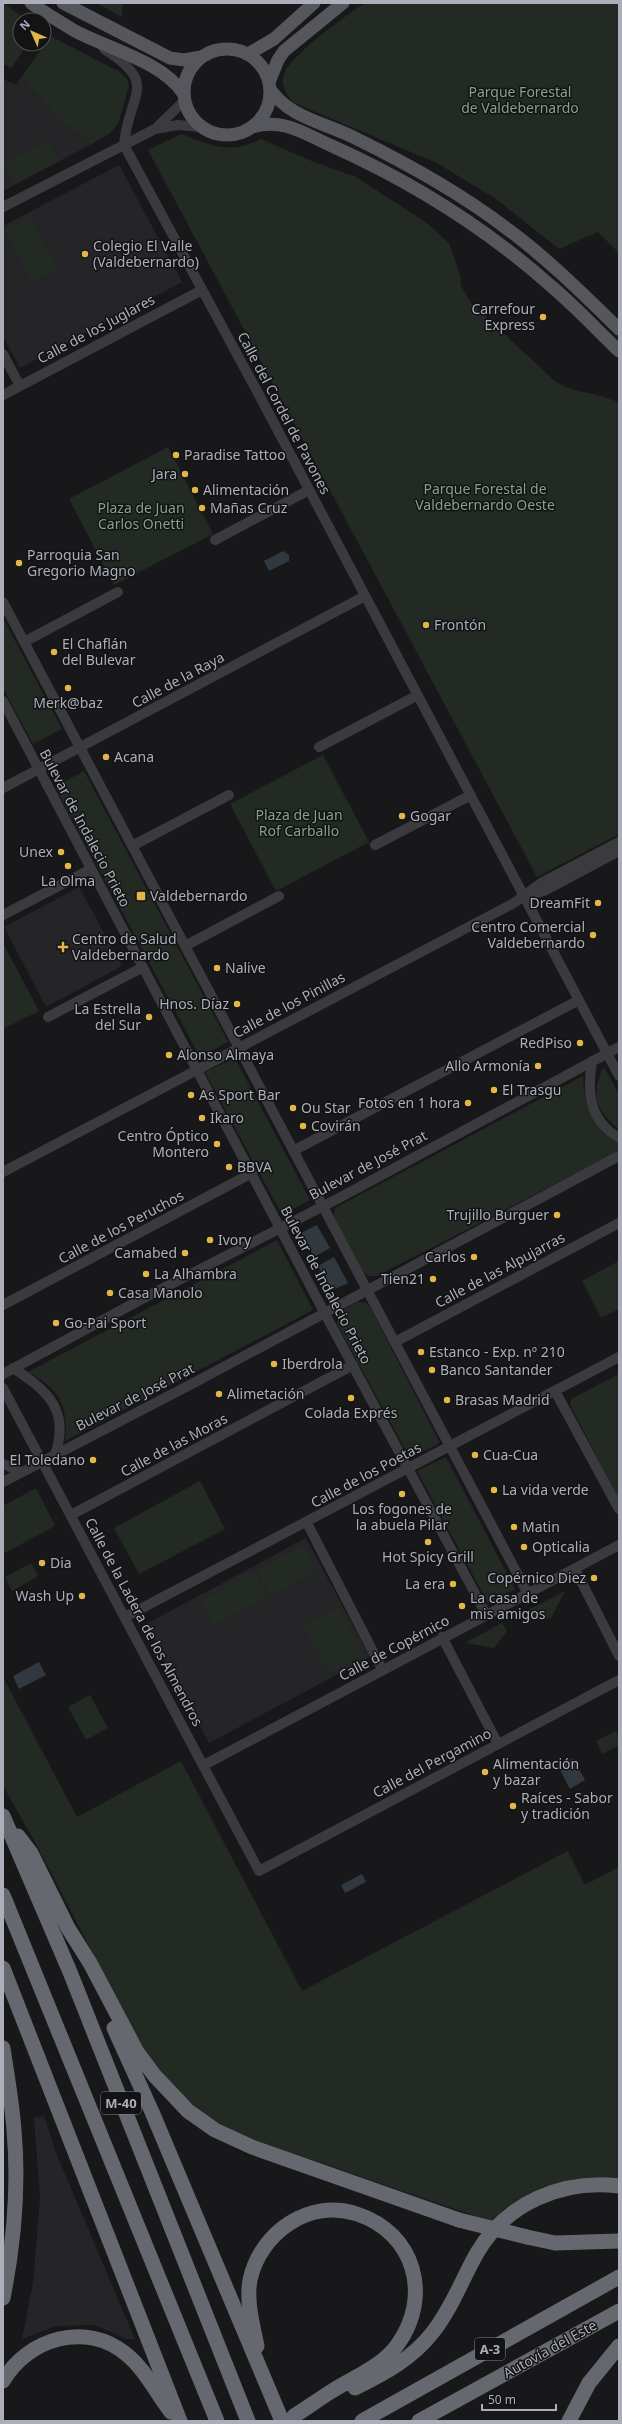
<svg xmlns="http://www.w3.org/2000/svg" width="622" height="2424" font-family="'Noto Sans',sans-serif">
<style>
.built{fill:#252427}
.green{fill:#232a24}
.water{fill:#31383f}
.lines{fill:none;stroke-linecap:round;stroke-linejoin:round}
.minor{stroke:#3a3a3f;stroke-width:10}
.major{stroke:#56575d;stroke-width:13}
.highway{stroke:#66686f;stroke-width:15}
.highway-bridge{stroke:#66686f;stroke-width:15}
.poi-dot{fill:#e2b749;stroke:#131315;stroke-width:1.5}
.labels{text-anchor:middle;stroke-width:3;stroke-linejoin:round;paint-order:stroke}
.shield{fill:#131315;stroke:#7e8088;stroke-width:1}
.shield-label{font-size:13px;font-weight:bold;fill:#acafb9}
.park-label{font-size:14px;fill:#85a288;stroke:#131315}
.poi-label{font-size:14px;fill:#acafb9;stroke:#131315;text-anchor:start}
.street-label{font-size:14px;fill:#acafb9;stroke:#131315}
</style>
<rect width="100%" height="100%" fill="#18181a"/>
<!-- built -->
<path class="built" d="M21 78 55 115 90 145 3 191V79L16 85Z
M119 165 182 282 20 368 3 336V226Z
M79 887 122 966 46 1007 4 927Z
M306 1538 370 1657 209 1743 146 1624Z
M44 2116 56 2153 135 2339H126L95 2325 56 2326 22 2339 33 2283 40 2199 34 2118Z"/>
<!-- green -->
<path class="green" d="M4 3 26 20H20V44H28L11 68 3 64Z
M96 3H123L122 17Z
M365 3H619V253L598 232 559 249 496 199 437 163 292 102C287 94 281 86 283 77 287 57 347 15 365 3Z
M50 36 118 71 127 79 129 86 118 124 109 134 90 145 55 115 21 78Z
M181 134C215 146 226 155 261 139L309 160 356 177 427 223 449 243 460 275 461 286 472 304 556 382C576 394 599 392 619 403V834L537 877 148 150Z
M48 140 59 161 15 184 4 163Z
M30 216 58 269 32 283 4 229Z
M168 447 213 534 114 585 69 499Z
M3 618 62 729 33 744 3 688Z
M323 755 369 842 276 891 230 804Z
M84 771 228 1042 200 1057 55 787Z
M3 943 39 1011 3 1029Z
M235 1058 310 1200 282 1215 205 1072Z
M605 1068 619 1094V1130C596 1108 591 1100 602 1069Z
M583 1076C584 1105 592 1129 619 1144V1151L377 1276H368L364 1273 334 1218 335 1208Z
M277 1240 313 1310 65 1441C69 1406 59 1388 28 1372Z
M619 1261V1309L601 1318 582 1281Z
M357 1302 366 1303 370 1307 440 1443 410 1458 337 1324 339 1313Z
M619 1374V1499L570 1405 571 1399Z
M446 1457 515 1589 488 1603 417 1471Z
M200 1481 225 1529 139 1574 114 1528Z
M36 1488 55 1526 3 1554V1506Z
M304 1545 317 1571 270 1596 256 1570Z
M31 1563 38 1576 12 1591 5 1577Z
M254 1572 268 1597 213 1625 201 1600Z
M565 1591 551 1618 531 1620 526 1611Z
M339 1607 365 1655 329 1674 303 1626Z
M502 1623 507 1631 494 1648 465 1643Z
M3 1677 77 1817 181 1761 302 1991 568 1851 585 1885 619 1867V2178C569 2174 527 2186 491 2221 436 2203 382 2184 328 2165 285 2150 239 2138 202 2112 178 2094 160 2072 142 2048L34 1840 3 1786Z
M90 1695 108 1728 86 1740 68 1707Z
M615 1731 619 1738V1745L602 1754 596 1741Z"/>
<!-- water -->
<path class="water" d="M283 551 289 555V561L269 571 264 561Z
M317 1225 330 1248 314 1257 301 1233Z
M334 1257 348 1283 331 1291 318 1266Z
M39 1662 46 1675 19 1689 13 1676Z
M573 1758 585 1780 570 1789 558 1766Z
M362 1874 366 1882 345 1893 341 1885Z"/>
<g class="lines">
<!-- minor -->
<path class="minor" d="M104 49C161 85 128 93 124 145
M155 129 178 125 201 127
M124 145 258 393 619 1076
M3 207 155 129 184 101
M3 354 20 386
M3 395 202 290
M215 540 309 490
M3 602 527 1592
M24 642 118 592
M3 701 324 1312 486 1614
M319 747 418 695
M3 788 365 596
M375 845 471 795
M132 846 229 795
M530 895 544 891 619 851
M3 915 91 869
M185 946 279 896
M48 1017 143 967
M592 1061C587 1093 589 1120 619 1138
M293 1151 579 1000
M3 1172 514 903 541 883 619 842
M3 1305 252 1173
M395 1342 619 1223
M13 1368C48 1391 70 1410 55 1455
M3 1374 140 1300 339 1198 619 1047
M3 1388 259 1871 619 1680
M555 1391 619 1509
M3 1464 22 1472
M3 1482 186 1387 619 1156
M71 1515 353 1365
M307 1523 382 1669
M575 1569 619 1656
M125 1617 619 1357
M442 1637 498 1744
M204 1765 619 1545"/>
<!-- major -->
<path class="major" d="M31 3C45 13 60 22 75 31 109 49 161 61 183 93
M63 3 170 58 184 60 201 57
M184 92a43 43 0 1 1 86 0a43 43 0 1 1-86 0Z
M248 54 274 39 314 3
M269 82 278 60 284 51 343 3
M270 89C289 118 326 123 355 138 408 164 459 192 506 228 547 258 583 294 619 329
M252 127C284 118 303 133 332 146 410 181 487 229 551 286 575 306 596 329 619 351"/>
<!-- highway -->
<path class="highway" d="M3 1816 70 1972 248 2421
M18 1836 31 1853 68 1928 90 1963 137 2052 154 2075 188 2111 215 2130 252 2147 459 2220
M3 1895 217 2421
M3 1968 180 2421
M114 2028 152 2112 282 2421
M3 2048C7 2075 12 2103 14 2130 19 2186 14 2243 3 2298
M527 2237 555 2243 619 2241
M257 2346C253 2326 246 2301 250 2280 260 2233 309 2198 357 2214 415 2233 432 2296 398 2344 383 2366 354 2377 332 2391 319 2399 307 2408 294 2416
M3 2381C28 2338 86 2321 126 2354 145 2369 156 2393 171 2412
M355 2388C384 2374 412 2359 433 2332 452 2308 462 2279 477 2253 506 2203 562 2179 619 2186
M362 2421 619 2277
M419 2421 619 2311
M569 2421 589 2383 619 2346"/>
<!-- highway-bridge -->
<path class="highway-bridge" d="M459 2220 527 2237"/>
</g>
<!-- markers -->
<g class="poi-dot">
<circle cx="85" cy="254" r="4"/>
<circle cx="543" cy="317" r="4"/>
<circle cx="176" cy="455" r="4"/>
<circle cx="185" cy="474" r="4"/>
<circle cx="195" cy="490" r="4"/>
<circle cx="202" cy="508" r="4"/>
<circle cx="19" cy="563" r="4"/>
<circle cx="426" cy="625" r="4"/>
<circle cx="54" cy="652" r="4"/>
<circle cx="68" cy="688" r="4"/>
<circle cx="106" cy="757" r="4"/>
<circle cx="402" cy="816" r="4"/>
<circle cx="61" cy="852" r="4"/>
<circle cx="68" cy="866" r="4"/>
<rect x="136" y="891" width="10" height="10" rx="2"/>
<circle cx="598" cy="903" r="4"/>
<circle cx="593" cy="935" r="4"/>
<path d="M61 941h4v4h4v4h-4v4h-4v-4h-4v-4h4z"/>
<circle cx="217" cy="968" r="4"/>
<circle cx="237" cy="1004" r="4"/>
<circle cx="149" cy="1017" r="4"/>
<circle cx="580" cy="1043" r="4"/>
<circle cx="169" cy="1055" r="4"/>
<circle cx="538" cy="1066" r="4"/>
<circle cx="494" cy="1090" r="4"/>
<circle cx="191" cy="1095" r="4"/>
<circle cx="468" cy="1103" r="4"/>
<circle cx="293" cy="1108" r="4"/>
<circle cx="202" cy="1118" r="4"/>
<circle cx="303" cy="1126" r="4"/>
<circle cx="217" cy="1144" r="4"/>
<circle cx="229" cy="1167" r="4"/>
<circle cx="557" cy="1215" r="4"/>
<circle cx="210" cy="1240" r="4"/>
<circle cx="185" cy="1253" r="4"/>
<circle cx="474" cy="1257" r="4"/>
<circle cx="146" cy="1274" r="4"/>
<circle cx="433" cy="1279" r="4"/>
<circle cx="110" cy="1293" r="4"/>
<circle cx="56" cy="1323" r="4"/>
<circle cx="421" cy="1352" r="4"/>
<circle cx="274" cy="1364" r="4"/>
<circle cx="432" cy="1370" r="4"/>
<circle cx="219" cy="1394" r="4"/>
<circle cx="351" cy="1398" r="4"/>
<circle cx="447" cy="1400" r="4"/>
<circle cx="475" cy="1455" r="4"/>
<circle cx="93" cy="1460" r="4"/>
<circle cx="494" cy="1490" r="4"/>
<circle cx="402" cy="1494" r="4"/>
<circle cx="514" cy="1527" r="4"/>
<circle cx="428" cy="1542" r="4"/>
<circle cx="524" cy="1547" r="4"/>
<circle cx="42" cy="1563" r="4"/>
<circle cx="594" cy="1578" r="4"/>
<circle cx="453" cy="1584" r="4"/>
<circle cx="82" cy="1596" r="4"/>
<circle cx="462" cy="1606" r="4"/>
<circle cx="485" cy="1772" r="4"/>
<circle cx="513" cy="1806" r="4"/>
</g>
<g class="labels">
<!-- shield labels -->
<g class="shield">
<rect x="101" y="2092" width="40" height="22" rx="3"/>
<rect x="475" y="2338" width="30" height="22" rx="3"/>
</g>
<g class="shield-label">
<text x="121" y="2108">M-40</text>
<text x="490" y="2354">A-3</text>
</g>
<!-- park labels -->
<g class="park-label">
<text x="520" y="97">Parque Forestal<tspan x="520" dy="16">de Valdebernardo</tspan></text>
<text x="485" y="494">Parque Forestal de<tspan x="485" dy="16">Valdebernardo Oeste</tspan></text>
<text x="141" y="513">Plaza de Juan<tspan x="141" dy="16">Carlos Onetti</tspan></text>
<text x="299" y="820">Plaza de Juan<tspan x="299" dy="16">Rof Carballo</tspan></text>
</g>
<!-- poi labels -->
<g class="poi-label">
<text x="93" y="251">Colegio El Valle<tspan x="93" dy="16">(Valdebernardo)</tspan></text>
<text x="535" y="314" text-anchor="end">Carrefour<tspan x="535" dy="16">Express</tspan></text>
<text x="184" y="460">Paradise Tattoo</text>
<text x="177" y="479" text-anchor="end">Jara</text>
<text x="203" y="495">Alimentación</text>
<text x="210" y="513">Mañas Cruz</text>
<text x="27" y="560">Parroquia San<tspan x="27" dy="16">Gregorio Magno</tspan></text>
<text x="434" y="630">Frontón</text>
<text x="62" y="649">El Chaflán<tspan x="62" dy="16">del Bulevar</tspan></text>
<text x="68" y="708" text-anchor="middle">Merk@baz</text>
<text x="114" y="762">Acana</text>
<text x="410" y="821">Gogar</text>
<text x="53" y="857" text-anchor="end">Unex</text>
<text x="68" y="886" text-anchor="middle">La Olma</text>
<text x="150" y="901">Valdebernardo</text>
<text x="590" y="908" text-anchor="end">DreamFit</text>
<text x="585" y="932" text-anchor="end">Centro Comercial<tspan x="585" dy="16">Valdebernardo</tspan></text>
<text x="72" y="944">Centro de Salud<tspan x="72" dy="16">Valdebernardo</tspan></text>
<text x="225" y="973">Nalive</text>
<text x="229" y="1009" text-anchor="end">Hnos. Díaz</text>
<text x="141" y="1014" text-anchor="end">La Estrella<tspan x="141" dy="16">del Sur</tspan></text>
<text x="572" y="1048" text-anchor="end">RedPiso</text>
<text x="177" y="1060">Alonso Almaya</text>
<text x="530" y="1071" text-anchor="end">Allo Armonía</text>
<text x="502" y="1095">El Trasgu</text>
<text x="199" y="1100">As Sport Bar</text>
<text x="460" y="1108" text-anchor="end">Fotos en 1 hora</text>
<text x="301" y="1113">Ou Star</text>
<text x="210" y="1123">Ikaro</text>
<text x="311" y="1131">Covirán</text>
<text x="209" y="1141" text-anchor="end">Centro Óptico<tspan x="209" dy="16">Montero</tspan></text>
<text x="237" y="1172">BBVA</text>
<text x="549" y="1220" text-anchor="end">Trujillo Burguer</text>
<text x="218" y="1245">Ivory</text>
<text x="177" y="1258" text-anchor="end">Camabed</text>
<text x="466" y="1262" text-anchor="end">Carlos</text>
<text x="154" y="1279">La Alhambra</text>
<text x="425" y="1284" text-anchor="end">Tien21</text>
<text x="118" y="1298">Casa Manolo</text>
<text x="64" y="1328">Go-Pai Sport</text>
<text x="429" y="1357">Estanco - Exp. nº 210</text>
<text x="282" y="1369">Iberdrola</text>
<text x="440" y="1375">Banco Santander</text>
<text x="227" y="1399">Alimetación</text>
<text x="455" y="1405">Brasas Madrid</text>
<text x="351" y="1418" text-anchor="middle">Colada Exprés</text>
<text x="483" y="1460">Cua-Cua</text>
<text x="85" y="1465" text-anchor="end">El Toledano</text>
<text x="502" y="1495">La vida verde</text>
<text x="402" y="1514" text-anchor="middle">Los fogones de<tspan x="402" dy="16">la abuela Pilar</tspan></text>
<text x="522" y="1532">Matin</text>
<text x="532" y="1552">Opticalia</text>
<text x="428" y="1562" text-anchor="middle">Hot Spicy Grill</text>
<text x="50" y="1568">Dia</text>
<text x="586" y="1583" text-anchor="end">Copérnico Diez</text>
<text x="445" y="1589" text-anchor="end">La era</text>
<text x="74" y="1601" text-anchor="end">Wash Up</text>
<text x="470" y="1603">La casa de<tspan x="470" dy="16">mis amigos</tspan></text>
<text x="493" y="1769">Alimentación<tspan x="493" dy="16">y bazar</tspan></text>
<text x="521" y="1803">Raíces - Sabor<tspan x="521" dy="16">y tradición</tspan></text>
</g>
<!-- street labels -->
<g class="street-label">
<text transform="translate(96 329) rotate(-28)" y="5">Calle de los Juglares</text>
<text transform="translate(284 413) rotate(62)" y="5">Calle del Cordel de Pavones</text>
<text transform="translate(178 680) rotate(-28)" y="5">Calle de la Raya</text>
<text transform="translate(85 828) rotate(62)" y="5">Bulevar de Indalecio Prieto</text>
<text transform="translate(289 1005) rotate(-28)" y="5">Calle de los Pinillas</text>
<text transform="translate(368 1165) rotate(-28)" y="5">Bulevar de José Prat</text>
<text transform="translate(121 1227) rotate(-28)" y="5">Calle de los Peruchos</text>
<text transform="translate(500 1270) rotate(-28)" y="5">Calle de las Alpujarras</text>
<text transform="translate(326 1285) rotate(62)" y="5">Bulevar de Indalecio Prieto</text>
<text transform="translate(135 1397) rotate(-27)" y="5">Bulevar de José Prat</text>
<text transform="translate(174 1445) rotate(-28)" y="5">Calle de las Moras</text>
<text transform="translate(366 1475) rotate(-28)" y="5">Calle de los Poetas</text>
<text transform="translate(144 1622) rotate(62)" y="5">Calle de la Ladera de los Almendros</text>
<text transform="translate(394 1648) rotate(-28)" y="5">Calle de Copérnico</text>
<text transform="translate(432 1763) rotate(-28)" y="5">Calle del Pergamino</text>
<text transform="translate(550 2349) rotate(-29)" y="5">Autovía del Este</text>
</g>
</g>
<!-- border -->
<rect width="622" height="2424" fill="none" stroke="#acafb9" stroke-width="8"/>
<!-- north arrow -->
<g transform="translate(32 32) rotate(315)"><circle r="19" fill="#131315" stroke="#505157"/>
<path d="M0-3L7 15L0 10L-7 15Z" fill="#e2b749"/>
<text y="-6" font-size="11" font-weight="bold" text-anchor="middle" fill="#acafb9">N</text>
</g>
<!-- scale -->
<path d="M482 2404v6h74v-6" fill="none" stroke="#acafb9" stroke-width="2"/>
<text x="488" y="2404" font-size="12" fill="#acafb9" stroke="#131315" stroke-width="3" paint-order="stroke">50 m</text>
</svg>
